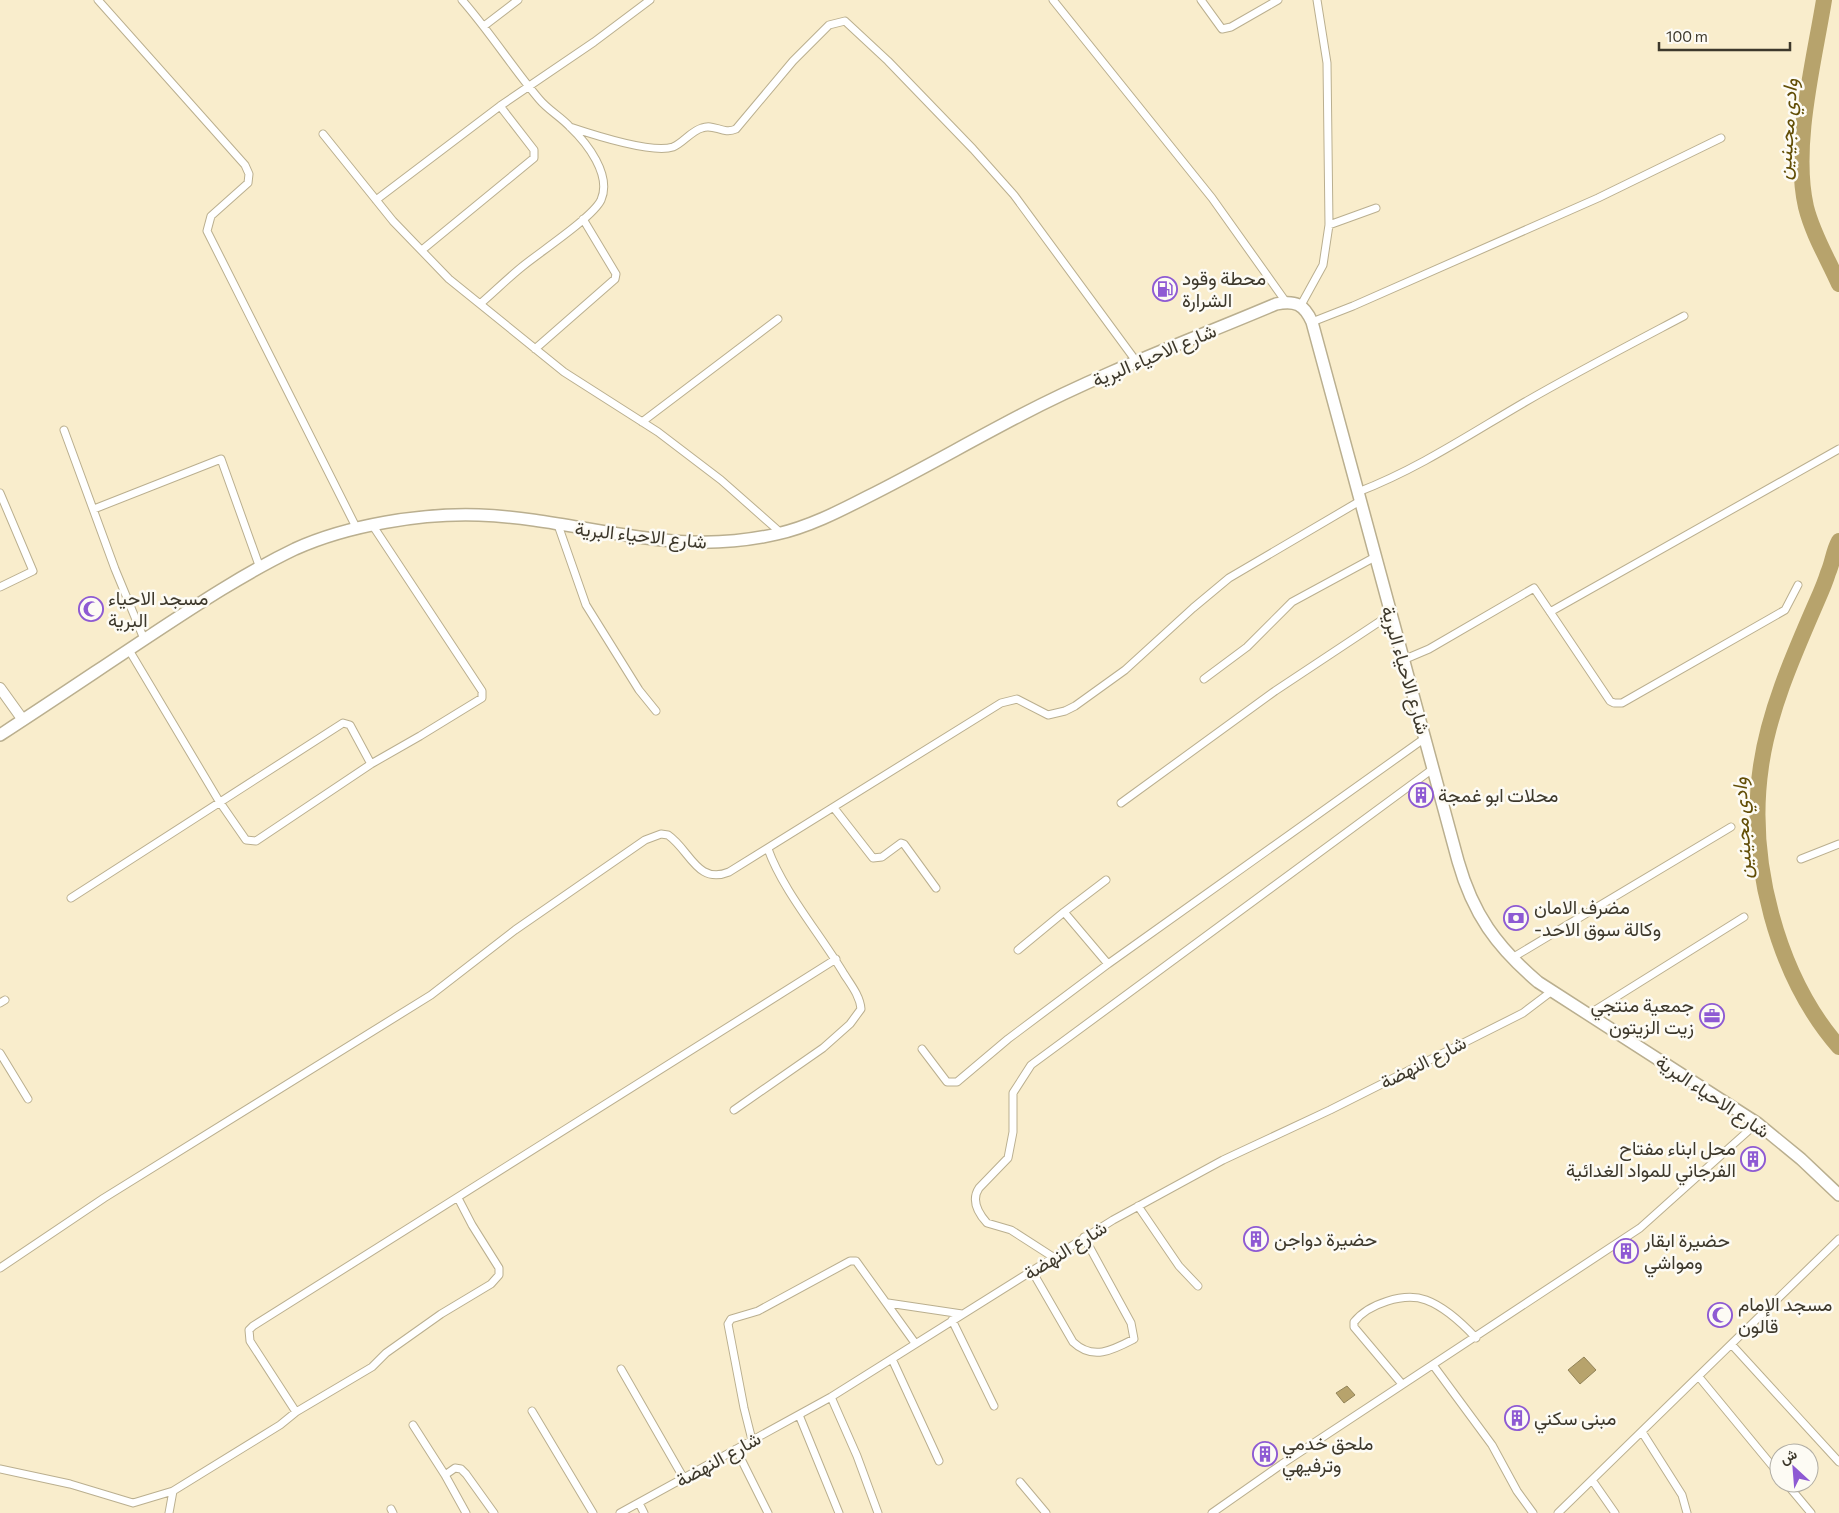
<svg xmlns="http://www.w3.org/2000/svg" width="1839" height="1513" font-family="Commissioner,Vazirmatn,sans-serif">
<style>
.water{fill:#b7a36c;stroke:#928358}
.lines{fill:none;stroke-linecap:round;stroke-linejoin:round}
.river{stroke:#b7a36c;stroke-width:16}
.street-casing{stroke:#baaf8f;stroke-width:9}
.secondary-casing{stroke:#baaf8f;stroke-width:12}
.primary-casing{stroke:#baaf8f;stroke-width:14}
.street{stroke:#fff;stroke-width:7}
.secondary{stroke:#fff;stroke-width:10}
.primary{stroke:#fff;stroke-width:11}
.labels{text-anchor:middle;stroke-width:5;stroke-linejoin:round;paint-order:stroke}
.poi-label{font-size:19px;fill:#3d382b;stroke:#fdfbf4;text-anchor:start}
.street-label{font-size:19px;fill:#3d382b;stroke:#fdfbf4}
.water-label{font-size:20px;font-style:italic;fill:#624e06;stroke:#fdfbf4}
</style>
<rect width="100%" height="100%" fill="#f9edcc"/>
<!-- water -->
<path class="water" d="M1584 1357 1596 1370 1580 1384 1568 1370Z
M1347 1386 1355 1395 1344 1403 1336 1393Z"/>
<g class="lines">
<!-- river -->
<path class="river" d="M1824 0C1814 62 1792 146 1806 207 1813 235 1828 259 1839 284
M1839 541C1833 552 1833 562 1828 573 1825 583 1821 592 1817 601 1794 654 1769 710 1761 766 1747 860 1777 976 1839 1047"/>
<defs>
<path id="street" d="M98 0 245 165 249 174 248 183 211 216 207 231 357 529
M462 0C490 32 512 67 539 99 548 110 561 117 570 127 587 143 612 175 601 200 593 217 540 252 523 266 508 278 494 292 480 304
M1053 0 1212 198 1286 302
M1201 0 1222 29 1231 27 1278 0
M484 26 518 0
M570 127C591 134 652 154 673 147 683 143 691 131 702 128 714 123 723 135 736 129L793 61 829 25 845 21 888 61 973 149 1014 195 1136 361
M323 134 393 221 449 279 564 372 658 432 721 480 781 533
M376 200 500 106 594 42 650 0
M1329 225 1376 208
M422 250 534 158V150L500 106
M1301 305 1323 265 1329 225 1327 63 1317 0
M1312 322 1353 306 1598 198 1721 138
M535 349 615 279 616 274 583 219
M642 422 778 319
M64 430 115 569 144 639
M1358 492C1418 469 1470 434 1525 402 1577 372 1631 344 1684 316
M0 493 33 571 0 587
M94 509 221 459 260 568
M558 525 586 605 639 690 656 711
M1550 612 1839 449
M129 650 219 801 246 840 256 841 371 764 420 736 482 698V691L373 526
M1403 660 1429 649 1534 588 1610 701 1614 703H1622L1785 610 1798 585
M1204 679 1247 647 1292 602 1375 557
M1121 803 1275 691 1391 614
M834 808 873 858 882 857 901 843 904 844 936 888
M1801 859 1839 844
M1106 880 1064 912 1108 964
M71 898 343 723 350 725 371 764
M1018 950 1064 912
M1512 958 1731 827
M0 1003 5 1000
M1589 1014 1744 917
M922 1049 947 1082H957L1008 1039 1108 964 1425 738
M0 1053 28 1099
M734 1110 823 1048 850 1024 861 1009C860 996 851 985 844 974 821 935 783 891 768 849
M1138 1206 1179 1266 1198 1286
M1053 1257 1011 1230 987 1223C978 1213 971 1200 979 1188L1008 1158 1013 1132V1093L1031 1065 1434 768
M0 1268 104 1198 431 995 515 930 645 840 661 834 668 835C690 850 697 885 729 872L1001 703 1017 699 1048 715 1065 711 1075 706 1125 670 1193 608 1229 578 1360 501
M1032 1271 1073 1342C1093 1361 1113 1350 1134 1339L1131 1323 1084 1237
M888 1303 962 1314
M952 1320 994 1406
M1732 1345 1839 1462
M892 1359 939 1461
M1433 1365 1492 1445 1517 1491 1533 1513
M621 1369 683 1477
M1699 1377 1779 1474
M1402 1384 1354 1327V1322C1368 1304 1404 1292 1426 1300 1445 1307 1462 1323 1476 1338
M831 1397 857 1456 878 1513
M532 1411 593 1513
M296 1412 250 1341 249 1330 253 1326 836 959
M799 1415 839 1513
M413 1425 445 1475
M1642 1432 1682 1495 1687 1513
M752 1440 744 1408 728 1324 731 1319 758 1311 850 1261H856L915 1343
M736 1449 768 1513
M0 1469 70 1484 133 1503 173 1491
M1592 1480 1615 1513
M1020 1482 1046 1513
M1786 1483 1811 1513
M639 1503 644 1513
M391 1509 393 1513
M169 1513 173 1491 280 1425 296 1412 372 1367 386 1353 441 1314 491 1284 499 1275V1268L472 1225 458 1198
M466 1513 445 1475 455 1468 461 1469 466 1474 494 1513
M620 1513 831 1397 1113 1220 1223 1160 1330 1110 1523 1013 1552 991
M1212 1513 1282 1464 1640 1228 1757 1123
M1558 1513 1839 1239"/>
<path id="secondary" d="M0 688 23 720"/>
<path id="primary" d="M0 735C51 702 101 668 151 635 198 604 245 573 295 549 348 525 422 513 479 515 583 519 669 559 777 534 808 527 838 512 867 497 919 471 969 442 1021 415 1103 372 1191 340 1276 304 1295 300 1304 304 1312 322L1458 861C1473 914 1496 946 1538 982L1757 1123 1801 1159 1839 1195"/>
</defs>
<!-- street casing -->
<use href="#street" class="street-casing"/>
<!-- secondary casing -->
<use href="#secondary" class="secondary-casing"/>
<!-- primary casing -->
<use href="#primary" class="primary-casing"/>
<!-- street -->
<use href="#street" class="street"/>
<!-- secondary -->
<use href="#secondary" class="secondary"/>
<!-- primary -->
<use href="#primary" class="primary"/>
</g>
<!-- icons -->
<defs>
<symbol id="fuel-ring" viewBox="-11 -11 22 22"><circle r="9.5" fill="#fdfbf4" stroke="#8e5ad3" stroke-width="1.5"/><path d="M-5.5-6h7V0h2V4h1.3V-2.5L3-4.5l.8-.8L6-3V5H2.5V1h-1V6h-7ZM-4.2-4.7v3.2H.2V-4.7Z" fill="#8e5ad3"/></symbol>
<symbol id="mosque-ring" viewBox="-11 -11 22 22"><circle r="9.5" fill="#fdfbf4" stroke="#8e5ad3" stroke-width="1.5"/><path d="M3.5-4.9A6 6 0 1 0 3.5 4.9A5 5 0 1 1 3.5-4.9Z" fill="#8e5ad3"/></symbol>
<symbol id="building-ring" viewBox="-11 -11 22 22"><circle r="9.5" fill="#fdfbf4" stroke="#8e5ad3" stroke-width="1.5"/><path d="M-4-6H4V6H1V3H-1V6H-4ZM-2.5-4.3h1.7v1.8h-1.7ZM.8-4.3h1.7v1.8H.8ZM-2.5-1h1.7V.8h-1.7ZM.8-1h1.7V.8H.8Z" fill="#8e5ad3"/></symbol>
<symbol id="bank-ring" viewBox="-11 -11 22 22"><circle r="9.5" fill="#fdfbf4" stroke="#8e5ad3" stroke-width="1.5"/><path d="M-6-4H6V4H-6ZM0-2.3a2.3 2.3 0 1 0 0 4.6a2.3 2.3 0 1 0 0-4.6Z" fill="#8e5ad3"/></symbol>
<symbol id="office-ring" viewBox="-11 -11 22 22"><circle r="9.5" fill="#fdfbf4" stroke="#8e5ad3" stroke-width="1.5"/><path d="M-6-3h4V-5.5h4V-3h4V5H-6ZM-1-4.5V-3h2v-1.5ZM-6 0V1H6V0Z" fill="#8e5ad3"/></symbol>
</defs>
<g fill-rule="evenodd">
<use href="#fuel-ring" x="1151" y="275" width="28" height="28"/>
<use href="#mosque-ring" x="77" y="595" width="28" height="28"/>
<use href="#building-ring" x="1407" y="781" width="28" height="28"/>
<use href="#bank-ring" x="1502" y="904" width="28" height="28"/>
<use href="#office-ring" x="1698" y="1002" width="28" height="28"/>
<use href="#building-ring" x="1739" y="1145" width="28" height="28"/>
<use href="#building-ring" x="1242" y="1225" width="28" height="28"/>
<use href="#building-ring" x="1612" y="1237" width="28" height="28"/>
<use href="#mosque-ring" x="1706" y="1301" width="28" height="28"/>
<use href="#building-ring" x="1503" y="1404" width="28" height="28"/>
<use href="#building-ring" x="1251" y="1440" width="28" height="28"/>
</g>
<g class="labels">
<!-- poi labels -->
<g class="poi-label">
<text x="1182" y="285">محطة وقود<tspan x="1182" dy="22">الشرارة</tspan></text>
<text x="108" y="605">مسجد الاحياء<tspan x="108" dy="22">البرية</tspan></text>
<text x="1438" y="802">محلات ابو غمجة</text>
<text x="1534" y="914">مضرف الامان<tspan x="1534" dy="22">-وكالة سوق الاحد</tspan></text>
<text x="1694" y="1012" text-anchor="end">جمعية منتجي<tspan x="1694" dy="22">زيت الزيتون</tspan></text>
<text x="1736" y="1155" text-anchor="end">محل ابناء مفتاح<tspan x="1736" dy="22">الفرجاني للمواد الغدائية</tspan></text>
<text x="1274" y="1246">حضيرة دواجن</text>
<text x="1644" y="1247">حضيرة ابقار<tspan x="1644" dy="22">ومواشي</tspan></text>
<text x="1738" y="1311">مسجد الإمام<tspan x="1738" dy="22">قالون</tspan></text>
<text x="1534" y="1425">مبنى سكني</text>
<text x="1282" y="1450">ملحق خدمي<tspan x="1282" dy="22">وترفيهي</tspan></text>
</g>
<!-- street labels -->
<g class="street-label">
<text transform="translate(1154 355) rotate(-23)" y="7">شارع الاحياء البرية</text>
<text transform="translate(641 535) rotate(6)" y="7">شارع الاحياء البرية</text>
<text transform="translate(1406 670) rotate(74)" y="7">شارع الاحياء البرية</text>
<text transform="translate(1423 1062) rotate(-27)" y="7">شارع النهضة</text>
<text transform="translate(1713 1096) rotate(34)" y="7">شارع الاحياء البرية</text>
<text transform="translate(1065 1250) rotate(-32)" y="7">شارع النهضة</text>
<text transform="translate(718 1459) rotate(-29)" y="7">شارع النهضة</text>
</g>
<!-- water labels -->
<g class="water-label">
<text transform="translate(1787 129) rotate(-86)" y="7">وادي مجينين</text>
<text transform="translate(1742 828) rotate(-93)" y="7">وادي مجينين</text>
</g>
</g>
<!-- north arrow -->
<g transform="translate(1794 1468) rotate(334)"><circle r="24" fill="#fdfbf4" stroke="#b0ada4"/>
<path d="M0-4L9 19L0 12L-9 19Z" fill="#8e5ad3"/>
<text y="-8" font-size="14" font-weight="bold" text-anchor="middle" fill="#3d382b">ش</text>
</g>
<!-- scale -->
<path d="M1659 42v8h131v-8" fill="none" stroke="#3d382b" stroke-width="2.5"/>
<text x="1666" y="42" font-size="15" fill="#3d382b" stroke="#fdfbf4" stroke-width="4" paint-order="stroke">100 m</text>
</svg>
